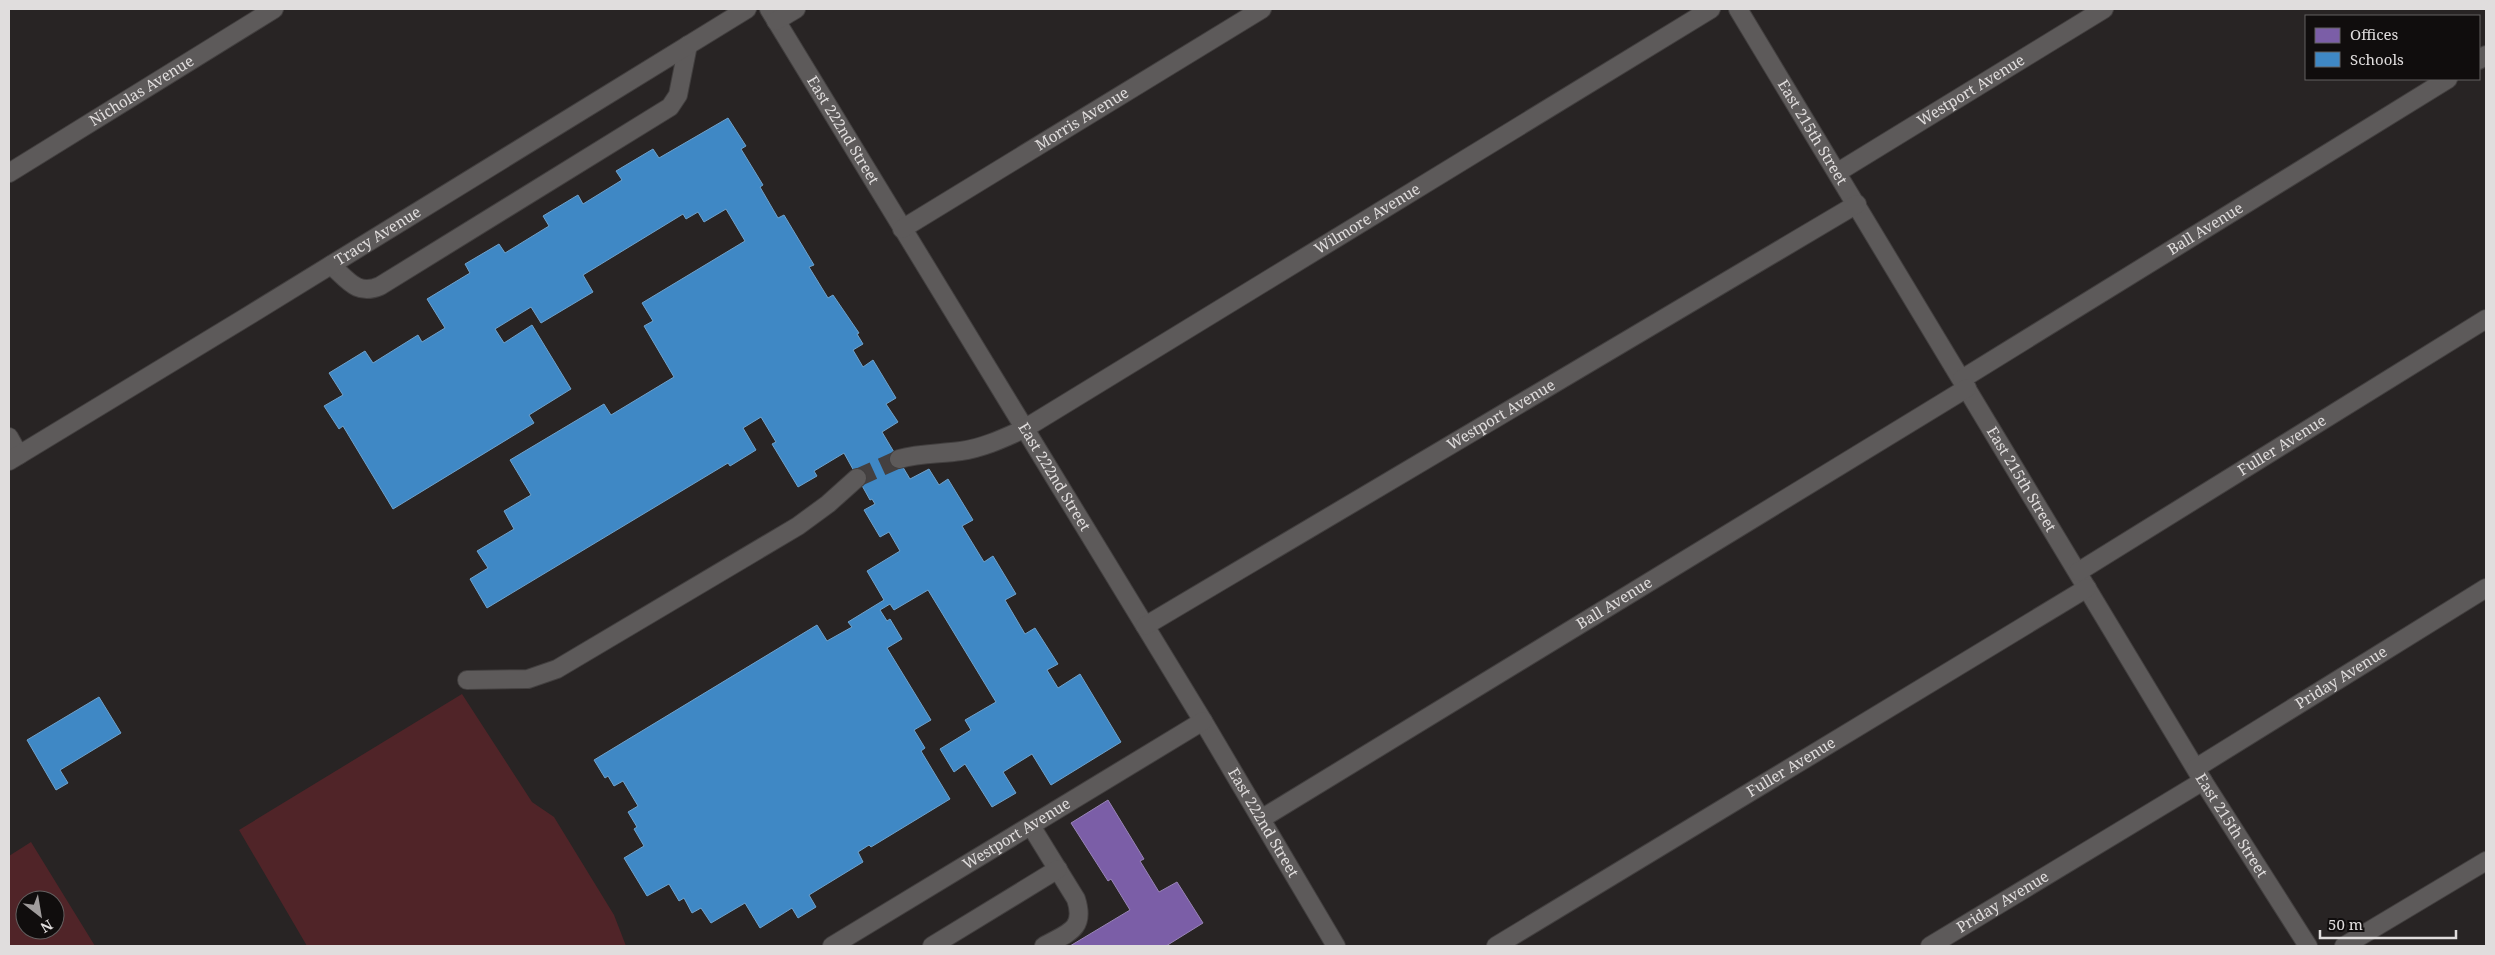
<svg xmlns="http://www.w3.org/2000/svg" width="2495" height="955" font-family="'Noto Serif',serif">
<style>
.green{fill:#502428;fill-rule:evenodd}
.offices{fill:#7b5ea7;stroke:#9984b7}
.schools{fill:#3f88c5;stroke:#6fa2cc}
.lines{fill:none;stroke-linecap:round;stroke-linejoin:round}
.minor-tunnel{stroke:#444040;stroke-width:18;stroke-dasharray:18 9;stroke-linecap:butt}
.minor-casing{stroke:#423f3f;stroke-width:20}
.minor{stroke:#5d5a5a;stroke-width:18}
.labels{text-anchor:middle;stroke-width:5;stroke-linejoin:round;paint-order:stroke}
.street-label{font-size:15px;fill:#e0dddd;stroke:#100d0d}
</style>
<rect width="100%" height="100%" fill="#282424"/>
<!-- green -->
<path class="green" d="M462 694 532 802 554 817 614 915 626 946H307L239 830Z
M31 842 95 946H9V856ZM25 900H55V930H25Z"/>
<!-- offices -->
<path class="offices" d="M1108 800 1144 859 1140 861 1159 892 1177 882 1203 923 1166 946H1070L1130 910 1111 879 1108 881 1071 823Z"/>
<!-- schools -->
<path class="schools" d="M728 118 746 146 741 149 763 185 760 187 778 218 784 215 814 265 809 267 828 298 833 295 859 333 857 334 863 344 853 350 863 367 873 360 896 398 886 404 898 422 882 432 910 479 929 469 939 485 948 479 973 520 962 526 984 562 993 556 1016 594 1005 600 1025 634 1035 628 1058 664 1047 670 1058 688 1080 674 1121 742 1051 785 1032 754 1003 772 1016 793 992 807 965 764 954 772 940 749 971 730 965 720 996 702 928 590 894 610 890 604 880 610 887 621 890 619 902 639 887 648 931 720 914 730 925 748 921 751 950 799 871 847 869 845 858 852 863 862 809 895 816 907 798 918 792 908 760 928 745 903 711 923 701 908 692 913 684 898 679 901 669 884 647 896 624 858 644 846 634 829 637 827 628 812 638 806 623 781 614 786 608 776 605 778 594 760 817 625 827 641 852 627 848 622 884 600 867 571 900 551 889 532 880 537 864 510 875 504 872 499 870 500 844 453 814 471 817 476 798 487 772 444 776 442 761 417 743 428 756 450 730 466 728 463 487 608 470 579 488 568 477 551 514 529 504 511 531 495 510 460 604 404 611 415 674 377 644 326 653 321 642 303 745 241 726 209 704 222 698 212 686 219 683 214 583 275 593 292 541 323 531 307 495 329 504 343 532 325 571 389 529 415 534 423 393 509 343 426 339 429 324 406 343 395 329 373 365 351 373 363 418 335 422 342 445 328 427 299 470 273 465 264 499 244 505 253 549 226 543 216 578 195 583 204 622 180 616 171 653 149 659 158Z
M99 697 121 733 60 770 68 783 56 790 27 740Z"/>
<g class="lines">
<!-- minor-tunnel -->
<path class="minor-tunnel" d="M857 478 899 459"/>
<defs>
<g id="minor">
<path id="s1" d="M769 9 1203 721 1336 946"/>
<path id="s2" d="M1738 9 2203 781 2308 946"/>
<path d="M776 21 796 9"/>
<path d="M2479 60 2486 55"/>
<path id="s3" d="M1838 172 2104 9"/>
<path id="s4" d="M9 173 274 9"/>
<path id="s5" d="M902 229 1262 9"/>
<path d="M331 265C348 280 357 296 380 286L670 107 678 95 688 45"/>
<path id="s6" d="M1962 379 2448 79"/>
<path d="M9 437 19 455"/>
<path id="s7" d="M899 459C920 453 940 454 961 451 983 448 1004 438 1024 429L1711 9"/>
<path id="s8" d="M9 461 248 316 747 9"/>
<path id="s9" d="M2078 572 2486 319"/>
<path id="s10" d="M1145 626 1857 204"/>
<path d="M467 680 528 679 557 669 798 526 828 504 857 478"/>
<path id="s11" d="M2196 768 2486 588"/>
<path id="s12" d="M1261 819 1967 388"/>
<path d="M1031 826 1076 899C1086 930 1067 933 1044 946"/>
<path id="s13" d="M832 946 1203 721"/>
<path d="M932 946 1058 869"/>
<path id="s14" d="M1496 946 2087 588"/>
<path id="s15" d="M1930 946 2203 781"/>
<path d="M2344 946 2486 861"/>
</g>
</defs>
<!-- minor casing -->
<use href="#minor" class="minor-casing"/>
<!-- minor -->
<use href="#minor" class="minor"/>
</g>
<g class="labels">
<!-- street labels -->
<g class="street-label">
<text dy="5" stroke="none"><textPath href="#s3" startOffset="156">Westport Avenue</textPath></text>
<text dy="5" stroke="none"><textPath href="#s4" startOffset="156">Nicholas Avenue</textPath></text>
<text dy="5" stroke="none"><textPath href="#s5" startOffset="211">Morris Avenue</textPath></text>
<text dy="5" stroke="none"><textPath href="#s1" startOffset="142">East 222nd Street</textPath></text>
<text dy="5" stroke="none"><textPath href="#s2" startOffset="144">East 215th Street</textPath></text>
<text dy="5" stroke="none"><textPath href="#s7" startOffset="532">Wilmore Avenue</textPath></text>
<text dy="5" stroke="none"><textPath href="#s6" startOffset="286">Ball Avenue</textPath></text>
<text dy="5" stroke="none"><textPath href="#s8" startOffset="432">Tracy Avenue</textPath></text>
<text dy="5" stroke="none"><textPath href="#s10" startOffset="414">Westport Avenue</textPath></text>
<text dy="5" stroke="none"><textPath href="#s9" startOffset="240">Fuller Avenue</textPath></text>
<text dy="5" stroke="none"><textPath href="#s1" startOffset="548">East 222nd Street</textPath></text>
<text dy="5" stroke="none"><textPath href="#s2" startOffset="549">East 215th Street</textPath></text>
<text dy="5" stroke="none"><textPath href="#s12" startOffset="414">Ball Avenue</textPath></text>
<text dy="5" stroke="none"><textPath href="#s11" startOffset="171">Priday Avenue</textPath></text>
<text dy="5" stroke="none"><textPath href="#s14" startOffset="345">Fuller Avenue</textPath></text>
<text dy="5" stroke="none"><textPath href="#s1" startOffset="952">East 222nd Street</textPath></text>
<text dy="5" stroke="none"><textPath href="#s2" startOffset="954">East 215th Street</textPath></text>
<text dy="5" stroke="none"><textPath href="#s13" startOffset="216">Westport Avenue</textPath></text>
<text dy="5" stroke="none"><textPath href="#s15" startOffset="85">Priday Avenue</textPath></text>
</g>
</g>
<!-- border -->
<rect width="2495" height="955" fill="none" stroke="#e0dddd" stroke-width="20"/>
<!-- legend -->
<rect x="2305" y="15" width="175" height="65" fill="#100d0d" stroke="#636060"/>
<rect x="2315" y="28" width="25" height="15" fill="#7b5ea7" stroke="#636060"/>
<text x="2350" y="40" font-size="15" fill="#e0dddd">Offices</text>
<rect x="2315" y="52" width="25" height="15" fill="#3f88c5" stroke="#636060"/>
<text x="2350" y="65" font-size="15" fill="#e0dddd">Schools</text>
<!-- north arrow -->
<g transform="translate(40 915) rotate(149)"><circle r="24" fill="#100d0d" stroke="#636060"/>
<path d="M0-4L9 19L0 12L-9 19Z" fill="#a09c9c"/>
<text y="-8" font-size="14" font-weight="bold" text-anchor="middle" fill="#e0dddd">N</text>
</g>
<!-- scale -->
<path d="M2320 930v8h136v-8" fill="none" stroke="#e0dddd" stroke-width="2.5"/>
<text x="2328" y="930" font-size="15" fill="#e0dddd" stroke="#100d0d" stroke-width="4" paint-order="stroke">50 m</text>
</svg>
